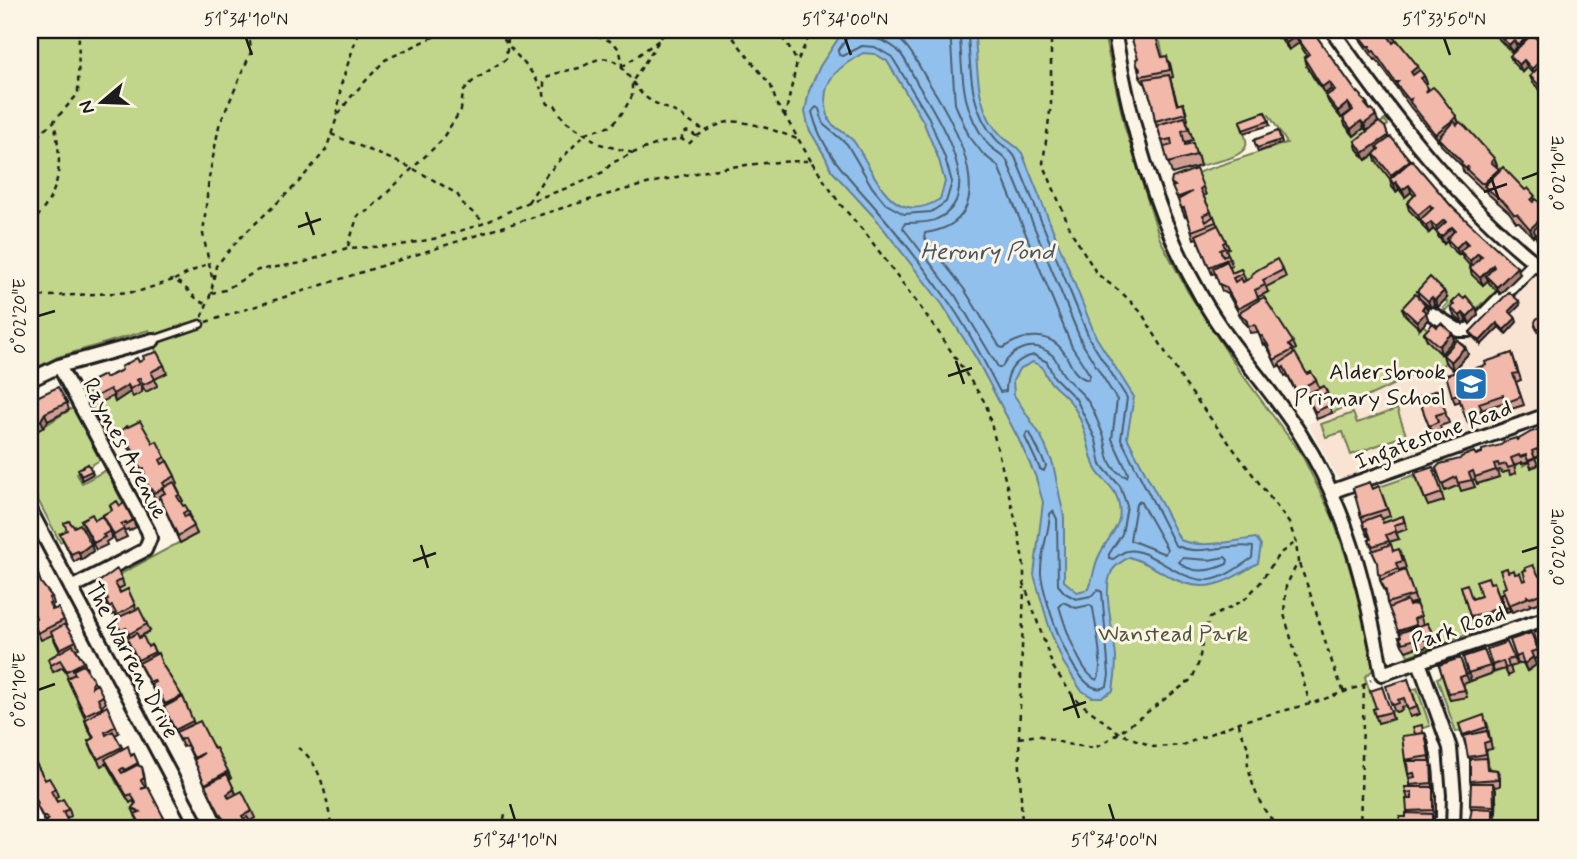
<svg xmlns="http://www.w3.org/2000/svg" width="1577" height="859" font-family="Mynerve,sans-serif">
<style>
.built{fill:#f9e3d3}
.green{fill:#c2d68b;stroke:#6f7954;stroke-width:2}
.water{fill:#92c0ec;stroke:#637e99;stroke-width:2;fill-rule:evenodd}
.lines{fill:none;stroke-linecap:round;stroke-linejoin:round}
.shore{stroke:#4b5e6f;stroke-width:2}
.service-casing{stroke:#1c1c1c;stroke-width:11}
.minor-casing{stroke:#1c1c1c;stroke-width:18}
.path{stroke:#1c1c1c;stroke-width:2.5;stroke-dasharray:5 5;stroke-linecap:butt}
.service{stroke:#fcf5e5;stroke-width:6}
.minor{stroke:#fcf5e5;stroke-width:12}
.wall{fill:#d09e92;stroke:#1c1c1c;stroke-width:2}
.shaded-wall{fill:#a98177;stroke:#1c1c1c;stroke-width:2}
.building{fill:#f2b8aa;stroke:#1c1c1c;stroke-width:2}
.ticks{fill:none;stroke:#1c1c1c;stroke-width:2.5}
.labels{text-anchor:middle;stroke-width:6;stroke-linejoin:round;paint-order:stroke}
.poi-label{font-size:23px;fill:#1c1c1c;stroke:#fcf5e5;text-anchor:end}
.street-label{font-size:23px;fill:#1c1c1c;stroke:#fcf5e5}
.park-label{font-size:23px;fill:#4e543d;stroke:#fcf5e5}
.water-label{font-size:24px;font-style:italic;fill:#455565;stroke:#fcf5e5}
.neatline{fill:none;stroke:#1c1c1c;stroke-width:2.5}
.ticks-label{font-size:18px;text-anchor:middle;fill:#1c1c1c}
</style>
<rect width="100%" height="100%" fill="#fcf5e5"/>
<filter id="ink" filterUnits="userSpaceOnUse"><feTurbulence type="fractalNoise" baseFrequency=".0143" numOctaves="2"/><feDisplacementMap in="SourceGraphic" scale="14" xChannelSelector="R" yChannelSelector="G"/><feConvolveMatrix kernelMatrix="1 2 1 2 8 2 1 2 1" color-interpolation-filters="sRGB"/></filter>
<g filter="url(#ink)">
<!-- built -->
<path class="built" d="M1531 273 1547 286V405L1342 478 1337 477 1308 424 1429 368 1433 375Z"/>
<!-- green -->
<path class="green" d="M30 30H1103L1125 128 1160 239 1188 292 1236 366 1302 455 1332 516 1346 556 1361 608 1373 670 1365 677 1372 698 1388 721 1393 719 1391 711H1401V707L1412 690 1417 688 1430 726 1415 731 1417 742 1406 756 1408 767 1417 780 1409 817 1402 829H252L232 805 221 784 231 778 187 736 161 661 137 638 150 631 130 622 136 605 131 596 123 600 115 577 197 533 186 520 190 517 185 513 129 432 110 442 85 393 88 392 113 396 116 401 130 392 133 396 142 392 140 387 142 386 146 392 154 379 166 373 155 349 149 330 58 357 30 371Z
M1145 30H1289L1312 62V76L1325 94 1331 89 1337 97 1341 118 1351 111 1367 131 1385 120 1388 125 1358 149 1366 160 1385 145 1377 161 1405 197 1411 192 1432 212 1428 233 1433 229 1454 234 1495 273 1500 294 1486 308 1482 303 1476 310 1457 298 1445 311 1443 308 1448 303 1445 300 1447 298H1420L1425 303 1419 329 1423 325 1433 334 1444 330 1461 335 1455 341 1460 347 1433 375 1429 368 1332 413 1327 401H1309L1306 395 1318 387 1310 381 1292 352 1296 349 1258 297 1268 292 1246 289 1235 280 1184 177 1287 143 1269 115 1241 124C1243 131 1248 140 1246 146 1241 159 1212 162 1200 166L1197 154 1189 156 1180 112 1156 81 1173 77 1170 64 1164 60 1160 42 1136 38 1134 31Z
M1388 30H1490L1511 52 1517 47 1523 53 1522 72 1527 67 1535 76 1547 97V215L1502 178 1429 99Z
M73 408 100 460 77 474 82 483 106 470 127 511 98 527H84L85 529 60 542 30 485V432C43 430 57 416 73 408Z
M1397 409 1406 435 1351 455 1343 432 1326 437 1321 424 1353 413 1357 423Z
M1539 456 1542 462H1547V575L1541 583 1536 574 1529 587 1502 597 1507 611 1505 612 1497 590 1483 603 1465 599 1475 631 1408 656 1406 651 1420 646 1421 649 1434 644 1435 641 1434 638 1418 632 1416 626 1423 624 1401 607 1416 602 1408 578 1392 582 1399 570 1406 568 1402 556 1383 554 1389 542 1398 539 1397 533 1407 529 1405 524 1385 530 1374 522 1390 516 1373 489 1414 475 1426 502 1436 477 1439 476 1445 491 1459 485 1468 489 1474 487 1472 480 1476 479 1478 484 1498 477 1497 471 1500 470 1502 473C1510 471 1514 465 1522 462L1523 466 1529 462 1531 468 1537 466 1535 458Z
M34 616 39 626 64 629 63 656 50 666 54 672 63 667 86 698 77 703 117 784 147 794 135 816 142 829H90L88 827 71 829 30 755V618Z
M1542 656 1547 660V829H1497L1496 817 1474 813H1496L1497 802 1475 791 1491 770 1490 767 1473 765 1488 761 1486 750 1492 748 1468 743 1489 728 1487 723 1456 732 1437 678 1442 676 1450 700 1462 696 1463 698 1467 697 1463 684 1505 669 1508 675 1512 674 1510 667 1524 663 1527 671 1531 670 1534 659Z"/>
<!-- water -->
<path class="water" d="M844 30H979L975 37C978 69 975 111 1002 136 1009 143 1015 144 1022 153L1096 337 1134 397 1127 437 1180 540C1203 549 1231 541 1256 538L1261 545 1258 563C1225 583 1205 596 1168 576 1155 568 1143 561 1129 557 1123 561 1115 565 1112 571 1101 591 1115 636 1116 658 1116 670 1115 680 1113 691L1102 697H1092L1081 690 1063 662 1051 633 1034 575 1043 502 1035 475 1018 438 976 358 942 304 876 219 831 170 826 158 809 129 805 112 809 91 820 66ZM863 53 875 54 887 61 923 121 939 160 945 182 940 199C892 229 876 175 855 143 849 134 837 130 830 122 828 118 827 111 826 106 821 79 842 65 863 53ZM1033 362 1042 367C1051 389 1060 388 1072 404 1085 423 1087 444 1094 465 1097 477 1111 483 1116 495 1128 525 1108 534 1098 558 1094 567 1093 578 1089 589L1077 592 1064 581V517L1053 464 1041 436 1014 395 1013 381 1019 369Z"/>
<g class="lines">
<!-- shore -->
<path class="shore" d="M849 30V35L838 51 839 55 843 56 862 46 875 47 892 57 929 118 945 158 952 182 946 202 931 212 904 214 886 204 872 187 847 144 824 125 819 109 816 107 812 112C822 154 853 181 880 213 903 240 925 269 946 298 968 328 983 360 1000 392L1006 391C1006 372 1015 359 1034 355L1047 362 1054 377 1076 399 1096 440 1101 465 1120 486 1127 506 1122 534 1109 554V558L1113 559C1117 557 1122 552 1127 551 1148 546 1179 582 1208 580 1223 579 1239 567 1252 558L1253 547C1227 542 1201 558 1175 545L1121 439 1127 398 1090 340 1015 157C1010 148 1001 146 995 138 970 109 971 74 968 37L971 30
M858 30 860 37C874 38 883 39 895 48 906 56 912 76 920 88 940 120 987 196 937 219 928 224 915 222 905 223L903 228 955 295 998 367H1002C1013 348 1035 339 1052 355 1058 360 1058 368 1063 374 1074 389 1084 391 1094 412 1097 420 1101 429 1104 437 1107 446 1106 456 1111 464 1114 470 1121 475 1127 477L1128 473 1112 439 1117 400 1082 343 1007 161C1002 153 993 151 987 143 961 108 963 80 960 39L961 30
M886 30C910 43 915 60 929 83 955 123 1008 222 925 233L924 237 964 289 1000 347 1003 348C1022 335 1048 330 1063 351 1072 364 1071 374 1088 380L1090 375 1072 347 998 166 983 154 969 136 955 104 950 30
M1027 432 1030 433 1046 466 1044 471 1040 469 1025 437Z
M1140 501 1167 549 1165 554 1130 540 1136 504Z
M1053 511 1057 519 1058 585 1065 593 1076 599 1091 596 1098 590 1102 592 1109 675 1107 686C1076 706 1043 596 1041 574 1040 553 1049 534 1050 514Z
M1225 557 1228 560 1227 564C1211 571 1192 575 1179 562L1182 558 1209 560Z
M1063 602 1076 608 1090 605 1093 608C1095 625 1105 666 1097 680 1080 674 1064 623 1059 606Z"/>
<defs>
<path id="service" d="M153 340 200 324"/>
<path id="minor" d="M1114 30C1130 123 1154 214 1201 296 1229 346 1270 387 1300 434 1348 508 1366 589 1382 674L1547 618
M1332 30C1393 118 1461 206 1547 272
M1432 314 1458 330H1469L1535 263
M59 366 148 531 150 538 145 550 71 588
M30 380 59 366 153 340
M1333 491 1547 415
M30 510 199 829
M1419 662 1450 748 1454 795 1453 829"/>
</defs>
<!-- service casing -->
<use href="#service" class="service-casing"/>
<!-- minor casing -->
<use href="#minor" class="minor-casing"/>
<!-- path -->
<path class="path" d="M499 30C510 53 531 65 541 89
M578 30C600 42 622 33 622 67
M727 30 771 86 777 105 785 116
M775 30 788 45 797 62
M1051 30V104L1043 163 1071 231 1097 274 1122 293 1141 312 1184 383 1289 523 1296 542 1298 562 1286 586 1284 614 1310 704
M622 67 659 40
M339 114 349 99 385 60 448 30
M331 134 412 168 430 178 457 194 464 205 484 222
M697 136C707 131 716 124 728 122 745 119 783 133 799 140
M30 143 53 122
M633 153 600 144 564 120 555 105 548 104 544 95V80C556 71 567 71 579 68 585 66 592 61 599 59 621 54 630 83 643 95 653 104 665 107 677 113 686 119 694 126 705 130
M811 161 785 116 797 62 812 30
M528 202 547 174 586 133 611 126 623 112 632 96V82L666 30
M30 225C62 192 63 165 54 121L78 94 79 30
M348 246 358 215 368 211 440 142 461 110 463 92 472 82 506 59 508 39 516 30
M212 277 203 234 209 178 219 126 251 52 249 30
M174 280 209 263
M211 293 225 290 258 270 302 263 347 248 396 246 438 238 485 223 528 202 578 184 603 172 612 163 633 153 660 143 682 139 686 143H690L696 136 689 131 682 133V139
M30 297 137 292 173 280C187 285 193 300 206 304
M202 317 211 293 216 266 239 239 297 184 326 150 337 117 341 85 359 30
M206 322C301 292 396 261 490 231 594 198 701 161 811 161L840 204 867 235 937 330 986 404 1018 530 1024 567V583L1053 667 1075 699 1119 733 1154 747 1183 745 1239 722 1310 704 1364 685 1371 680
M1299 564C1317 606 1325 651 1344 692
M1239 723C1240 734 1246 739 1248 749 1249 755 1247 761 1248 766 1253 790 1263 815 1282 829
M1019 738 1038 735 1066 744 1095 748 1119 733 1192 679 1199 662 1204 632 1210 618 1244 600 1260 583 1279 554 1296 542
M298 748C323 763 327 803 332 829
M502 829 505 814
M1022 829 1019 738 1024 587
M1262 829 1272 822
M1360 829 1364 686"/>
<!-- service -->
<use href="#service" class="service"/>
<!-- minor -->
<use href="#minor" class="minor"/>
</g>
<!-- wall -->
<path class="wall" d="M1273 30H1312L1357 93 1367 103 1370 110 1378 121 1367 131 1364 128 1354 136 1345 125 1343 118 1351 111 1341 118 1329 103 1326 96 1333 91 1331 89 1325 94 1306 66 1304 58 1307 56 1299 43 1289 50 1282 41 1281 36 1278 38Z
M1353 30H1390L1396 41 1424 76 1427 83 1425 84 1429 90 1456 116 1459 123 1497 165 1496 166 1499 171 1536 200 1547 214V249L1537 240 1535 235 1533 237 1519 222H1516L1509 212 1487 193 1485 190H1483L1463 171 1462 166 1441 145 1439 140 1438 141 1411 108 1376 59 1375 60Z
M1490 30H1530L1533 36 1547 49V97L1533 83 1530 76 1533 74 1527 67 1522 72 1513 63 1510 56 1518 48 1517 47 1512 52Z
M1162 57 1170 63 1173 77 1170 78 1178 105 1183 103 1186 110 1188 120 1187 121 1193 140 1185 142 1186 145 1197 154 1200 166 1172 174 1158 128H1157L1155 121 1152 102 1145 83H1144L1141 79 1137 65 1138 58Z
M1265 112 1270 125 1244 133 1240 121Z
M1385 127 1389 138 1411 162 1452 207 1520 274 1500 294 1489 283 1488 280 1483 285 1472 275 1470 268 1471 267 1463 258 1461 253 1459 255 1449 246 1447 241 1444 244 1439 238 1437 233 1433 229 1429 233 1423 227 1421 222 1409 210 1407 203 1414 196 1411 192 1405 197 1399 189 1396 192 1392 187 1390 179 1376 161 1374 155 1366 160 1357 149 1355 141Z
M1278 131 1282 143 1258 152 1254 140Z
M1171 183 1203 187 1206 195 1203 196 1229 248 1226 249 1232 265 1229 267 1232 273 1241 269 1246 281 1283 270 1286 277 1266 287 1268 292 1258 297 1259 300 1293 342 1296 349 1293 351 1294 354 1307 374 1316 380 1319 388 1327 392 1329 399 1327 400 1332 413 1317 419 1306 394 1299 398 1287 375 1285 376 1280 365 1277 367 1270 352 1265 344 1263 345 1258 332 1250 333 1248 326 1243 321 1228 294 1222 291 1215 273 1212 274 1197 238 1194 239 1187 216 1185 217Z
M1417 291H1444L1447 298 1438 307 1434 304 1431 308 1419 298Z
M1464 299 1476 308 1478 315 1470 324 1466 320 1463 324 1454 315 1451 308 1453 306 1452 303Z
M1425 304 1428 311 1426 313 1428 319 1420 329 1405 315 1402 308Z
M1520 305 1511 314 1516 318 1517 322 1506 334 1499 327 1481 345 1471 335 1470 332Z
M1547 320V331L1546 333H1541L1537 330 1535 326Z
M1437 327 1452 333 1454 340 1441 354 1427 340 1424 333Z
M1465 347 1468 354 1453 370 1445 362 1443 355Z
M1512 353 1521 380 1516 382 1524 405 1508 410 1505 402 1482 410 1484 418 1468 423 1460 401 1455 403 1452 396 1461 373 1486 365Z
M139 362 164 365 167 373 155 379 157 386 146 392 142 386H141L142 392 133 397 130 392 115 402 113 396 96 405 86 384 105 378Z
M1437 390 1449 423 1440 426 1442 433 1433 436 1418 397Z
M30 400 67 403 69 410 48 421 44 427 35 432 34 430 30 432Z
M128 427 153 443 165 457 175 476 178 484 175 485 183 501 180 502 183 506 188 510 191 517 190 518 197 534 180 543 160 498 157 500 148 489 145 477 139 472 133 454 123 439 120 432Z
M1547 427V462L1543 463 1539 456 1535 458 1538 465 1531 468 1529 462 1522 464V462L1514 465 1516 473 1510 475 1509 471 1502 473 1500 470 1497 471 1499 477 1477 484 1475 479 1472 480 1475 487 1461 491 1459 485 1445 491 1436 468 1517 440Z
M88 464 93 474 82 480 79 473Z
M1433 467 1444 501 1428 506 1415 473Z
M1379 486 1390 516 1381 519 1383 523 1403 516 1407 529 1396 533 1399 539 1389 542 1393 551 1402 556 1406 568 1399 570V572L1405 570 1416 602 1409 604V606L1416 604 1423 624 1417 627 1427 623 1436 641 1434 644 1421 649 1420 646 1406 651 1402 645 1399 637H1401L1387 603 1386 594 1380 580 1378 564 1372 551 1373 550 1369 540 1371 539 1370 536H1368L1365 529 1353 488 1373 489Z
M110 505 120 506 133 520 136 527 129 531 128 529 124 531 127 537 116 542 103 515 112 510Z
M81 520H95L110 531 112 538 106 542 107 545 96 550Z
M60 534 91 544 93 551 81 560 80 558 74 562Z
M30 556 41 583 52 597 54 604 52 605 54 610 64 620 67 627 76 641 79 648 76 649 84 662 87 669H86L103 696 106 703 102 706 116 726 119 733 115 735 123 749 131 755 134 754 139 766 142 767 144 774 146 786 145 787V788L164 818 167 825 174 829H142L132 808 135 804 133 801 130 803 106 763 101 766 91 748 88 741 93 738 87 727 85 720 86 719 70 685 67 678 68 677 63 667 53 672 48 659 60 652 52 635 41 640 32 621 36 619 34 616 30 618Z
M1547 556V600L1532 605 1530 604V606L1512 612 1505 596 1510 611 1507 612 1500 594 1504 592 1506 587 1508 572 1515 574 1523 581 1547 573Z
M122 579 124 586 118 589 120 593 128 589 136 609 147 624 150 631 139 637 148 647 151 645 163 666 182 696 194 724 214 749 228 771 231 778 229 779 236 794 252 811 255 818 250 821 255 829H228L223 824 187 745 183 747 166 714 164 707 165 706 161 697 158 699 129 646 127 639 130 637 129 635 124 638 115 619 117 618 115 614 112 615 108 608 106 601 108 600 99 582Z
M1490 583 1505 612 1499 616H1495L1492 619 1473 624 1461 586 1472 599 1481 596Z
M1547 628V660L1543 662 1534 633Z
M1532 635 1540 657 1534 659 1536 665 1527 671 1523 663 1518 664 1510 640Z
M30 636 35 647 30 650Z
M1484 650 1493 673 1471 681 1463 657Z
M1460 658 1469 682 1463 684 1467 697 1450 700 1439 665Z
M1514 658 1516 665 1510 667 1512 674 1508 676 1505 669 1494 672 1492 665Z
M1408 679 1420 714 1410 717 1406 706 1401 707 1402 710 1396 712 1394 710 1391 703Z
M1382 687 1393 719 1378 723 1373 709 1376 708Z
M1487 723 1492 749 1486 750 1489 769 1497 770 1500 777V786L1495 787 1496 791V813H1495L1496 817V829L1471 809 1470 805 1471 785 1470 781V760L1459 724Z
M1424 733H1425L1428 740 1433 768 1434 790 1436 794V817H1433L1435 821 1434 829H1401L1400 825 1408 813 1407 811 1408 799 1406 793 1411 787 1405 760Z
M30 741 35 753 31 755 45 780 55 788 58 796 55 797 57 802 69 809 71 816 66 819 71 829H48L37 806 35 807 32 801 30 796Z"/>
<!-- shaded-wall -->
<path class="shaded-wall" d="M1276 30H1289L1278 38 1275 31Z
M1532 31 1534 38 1521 52 1519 45Z
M1393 34 1396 41 1392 44 1389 37Z
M1296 36 1299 43 1289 50 1286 43Z
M1514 40 1517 47 1512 52 1509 45Z
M1547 54V64L1535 76 1532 69Z
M1524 60 1527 67 1522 72 1519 65Z
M1418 66 1421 74 1413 79 1411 72Z
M1424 76 1427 83 1423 86 1421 78Z
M1329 82 1331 89 1325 94 1322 87Z
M1348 103 1351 111 1341 118 1338 111Z
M1375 114 1378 121 1377 123 1367 131 1364 124Z
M1456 116 1459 123 1438 138 1439 140 1438 141 1435 134Z
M1361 121 1364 128 1354 136 1351 129Z
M1388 136 1391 143 1377 147 1379 151 1366 160 1363 153Z
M1494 158 1497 165 1493 169 1491 162Z
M1410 160 1413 167 1393 182 1391 175Z
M1499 169 1501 177 1487 190 1484 183Z
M1396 182 1399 189 1396 192 1394 184Z
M1409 185 1411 192 1405 197 1402 190Z
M1430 205 1432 212 1421 223 1418 215Z
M1545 208 1547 214V223L1533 237 1530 229 1541 213Z
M1444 220 1446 227 1438 235 1436 227Z
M1431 222 1433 229 1429 233 1426 226Z
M1452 227 1454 234 1447 239V241L1444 244 1441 237Z
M1464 240 1467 247 1459 255 1456 248Z
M1478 253 1481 260 1472 268 1470 261Z
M1493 265 1495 273 1486 276 1488 280 1483 285 1480 278Z
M1517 267 1520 274 1500 294 1497 287Z
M1444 291 1447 298 1438 307 1435 300Z
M1432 297 1434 304 1431 308 1428 301Z
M1519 301 1520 305 1510 315 1509 311Z
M1425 304 1428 311 1426 313 1428 319 1420 329 1417 322Z
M1476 308 1478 315 1470 324 1467 317Z
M1463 313 1466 320 1463 324 1460 316Z
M1516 318 1517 322 1506 334 1504 330Z
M1497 323 1499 327 1481 345 1480 341Z
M1452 333 1454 340 1441 354 1439 346Z
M1465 347 1468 354 1453 370 1451 362Z
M128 385 130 392 115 402 113 394Z
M45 413 48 421 44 427 41 420Z
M91 544 93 551 81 560 79 553Z
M1494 582 1505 612 1499 616 1497 609Z
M1492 609 1495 616 1492 619 1489 612Z
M1433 634 1436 641 1434 644 1432 637Z
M1533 657 1536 665 1527 671 1524 664Z
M1425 733 1428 740 1432 763 1429 756Z
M1431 761 1433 768 1435 790 1432 783Z
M1493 783 1496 791V813L1494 806Z
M1433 787 1436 794V817L1433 810Z
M234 789 237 796 230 801 227 794Z
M1493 809 1496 817V829H1493Z
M1432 814 1435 821 1434 829H1432Z"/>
<!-- building -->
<path class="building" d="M1143 30H1154L1162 57 1167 56 1170 70 1141 76 1139 72 1140 69 1137 65 1136 59 1138 58 1130 34Z
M1286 30H1312L1357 93 1358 92 1362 96 1361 98 1367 103 1365 104 1370 110 1372 109 1375 114V116L1364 124 1361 121 1351 129 1343 118 1353 110 1348 103 1338 111 1326 96 1335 90 1329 82 1322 87 1304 58 1309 54 1296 36 1286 43 1280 34Z
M1356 30H1390L1393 34 1389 37 1393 43 1397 40 1418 66 1411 72 1413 75 1420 70 1424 76 1421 78 1428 88 1426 92 1433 87 1438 92 1456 116 1453 120 1435 134 1410 102 1411 99 1409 100 1396 84 1398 82H1395L1374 51 1372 52 1369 47 1370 46H1367Z
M1494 30H1530L1532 31 1519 45 1514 40 1509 45Z
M1532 34 1547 49V54L1532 69 1524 60 1519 65 1510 56Z
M1547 59V93L1530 76Z
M1169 75 1177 105 1183 103 1186 113 1155 121 1152 102 1144 79Z
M1265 112 1269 121 1243 130 1240 121Z
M1185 117 1189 129 1182 131 1185 145 1193 143 1196 155 1168 163 1164 147 1172 145 1171 139 1162 141 1157 125Z
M1454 121 1457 125 1460 122 1466 127 1494 158 1491 162 1499 169 1484 183H1481L1467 170 1468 166 1466 169 1461 164 1462 162 1438 138Z
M1379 122 1385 127 1388 136 1363 153 1355 141Z
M1278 131 1281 140 1257 148 1254 140Z
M1391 137 1410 160 1391 175 1374 154 1379 149 1377 147Z
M1412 160 1452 207 1517 267 1497 287 1486 276 1494 267 1493 265 1480 278 1470 268 1482 256 1478 253 1470 261 1460 251 1468 244 1464 240 1456 248 1447 239 1455 230 1452 227 1441 237 1436 231 1446 222 1444 220 1436 227 1431 222 1426 226 1420 220 1433 208 1430 205 1418 215 1407 203 1416 194 1409 185 1402 190 1396 182 1394 184 1390 179Z
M1503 167 1525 190 1528 188 1535 196 1531 200 1533 202 1536 199 1545 208 1541 213 1544 216 1530 229 1517 214H1514L1506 204 1484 186Z
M1196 169 1203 187 1200 189 1211 212 1203 215 1206 222 1214 216 1216 222 1192 231 1184 208 1182 209 1178 200 1192 192 1179 197 1176 196 1172 187 1175 186 1171 183 1172 178Z
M1547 216V244L1535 233 1534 230Z
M1218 225 1226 241 1223 243 1225 248 1220 250 1223 256 1228 254 1230 258 1209 267 1196 235Z
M1277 259 1283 270 1263 280 1265 285 1255 290 1258 298 1238 309 1226 287 1219 284 1213 268 1227 261 1232 273 1241 269 1243 273 1233 278 1235 282 1241 278 1243 282 1252 277 1251 275 1257 270Z
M1430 277 1444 291 1435 300 1432 297 1428 301 1417 291Z
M1509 292 1519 301 1509 311 1516 318 1504 330 1497 323 1480 341 1470 332Z
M1415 294 1425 304 1422 309 1426 312 1417 322 1402 308Z
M1459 295 1464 299 1466 296 1476 308 1467 317 1463 313 1460 316 1451 308 1454 305 1452 303Z
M1264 297 1293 342 1289 345 1293 350 1274 360 1268 345 1262 336 1260 337 1255 325 1248 326 1247 321 1240 314 1241 311Z
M1547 308V318L1543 314Z
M1535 323a6 6 0 1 1 12 0a6 6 0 1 1-12 0Z
M1433 323 1437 327 1441 323 1452 333 1439 346 1424 333Z
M1547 335V345L1542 341Z
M1457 340 1465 347 1451 362 1443 355Z
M157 352 164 365 151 372 155 379 143 385 140 378 137 380 140 384 130 389 128 385 113 394 110 389 93 398 86 384 104 375 105 378 112 375 122 370 121 367 137 358 139 362 144 359 143 356Z
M1295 353 1307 374 1311 372 1316 380 1296 391 1284 367 1282 369 1279 364Z
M1512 353 1518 373 1513 374 1521 397 1505 403 1503 395 1479 403 1482 410 1465 416 1458 394 1452 396 1446 375 1460 371 1461 373 1486 365 1485 362Z
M1324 386 1327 392 1324 394 1330 405 1315 412 1306 394Z
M58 387 67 403 45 413 41 420 32 425V423L30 424V400Z
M1437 390 1446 412 1436 415 1438 422 1429 426 1418 397Z
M140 421 153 443 157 441 165 457 160 460 162 464 167 461 175 476 163 483 165 487 154 493 145 481 144 469 142 470 137 464 133 454 135 453 120 432 127 426 128 427Z
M1547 427V453L1540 456 1537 449 1532 451 1535 458 1528 461 1526 455 1520 457 1519 455 1511 458 1514 466 1508 468 1506 464 1499 466 1498 463 1494 464 1496 470 1475 477 1473 471 1469 473 1472 480 1458 483 1456 477 1442 484 1436 468 1440 464 1460 459 1461 457 1474 452 1476 455 1482 453V450L1501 445 1503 442 1516 438 1517 440 1531 432Z
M88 464 92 471 81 476 78 469Z
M1433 467 1442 493 1425 499 1415 473Z
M174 482 180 494 177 496 183 506 185 505 188 510 183 513 185 517 188 515 194 526 178 536 159 496 165 493 162 488Z
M1370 482 1373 489 1379 486 1387 509 1361 517 1353 488Z
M117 501 120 506 124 503 133 520 126 524V522L121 524 124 529 114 535 103 515 112 510 110 505Z
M92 514 95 520 102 516 110 531 103 535 105 537 94 543 81 520Z
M1380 515 1383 523 1403 516 1404 522 1394 525 1396 531 1386 535 1389 541 1373 546 1369 540 1371 539 1367 528 1365 529 1363 523 1364 521Z
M69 521 74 527 80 524 91 544 79 553 78 551 71 554 60 534 67 530 64 523Z
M1391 544 1393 551 1399 549 1403 561 1396 563 1398 569 1381 575 1378 574 1377 562 1372 551Z
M1547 554V591L1530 598 1527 596V598L1509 605 1502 589 1506 587 1500 570 1507 568 1508 572 1514 570 1515 574 1520 573 1523 581 1526 580 1523 571 1526 570 1525 568 1533 565 1539 576 1547 573 1540 556Z
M34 562 41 583 52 597 49 598 51 603 49 604 52 610 58 608 64 620 38 633 32 621 36 618 31 609 30 610V564Z
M117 569 122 579 115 583 120 593 128 589 135 605 117 615 112 606 109 608 106 601 108 600 99 582Z
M1405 570 1414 595 1387 603 1386 591 1380 580Z
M1488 577 1490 583 1494 582 1502 605 1497 609H1492L1489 612 1470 616 1461 586 1467 584 1472 599 1481 596 1476 581Z
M1504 592 1509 607 1505 608 1500 594Z
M1407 600 1409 606 1416 604 1421 616 1414 619 1416 625 1398 631 1389 608Z
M139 608 147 624 129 634 126 628 121 631 115 619Z
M1427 623 1433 634 1432 637 1418 642 1417 638 1403 643 1399 637H1401L1400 633Z
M65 624 76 641 60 649 51 632Z
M1547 628V652L1541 655 1534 633Z
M137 633 139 638 143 636 148 647 151 645 155 652 138 660 127 639Z
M1531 633 1532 635 1538 650 1531 652 1533 657 1524 664 1521 655 1516 657 1510 640Z
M30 636 34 644 30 646Z
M1507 642 1514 658 1507 660 1509 667 1505 668 1503 661 1492 665 1487 649Z
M73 645 84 662 67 671 60 660 51 665 48 659Z
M1484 650 1490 666 1468 673 1463 657Z
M158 653 162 664 182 696 165 704 158 690 155 692 151 684 155 682 154 680 149 682 139 663Z
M1460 658 1466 675 1460 677 1465 690 1448 693 1439 665Z
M83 665 93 679 92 687 97 684 103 696 98 699 102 707 85 715 67 678 75 674 73 670Z
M1408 679 1417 707 1408 710 1404 698 1398 700 1399 703 1394 705 1391 703 1386 686Z
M1382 687 1391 712 1375 716 1373 709 1376 708 1370 691Z
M183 697 193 721 175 730 164 707Z
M107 706 116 726 105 732 106 735 113 731 122 747 98 759 88 741 94 738 85 720Z
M1484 715 1487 727 1463 735 1459 724Z
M200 721 214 749 216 748 228 771 205 784 194 760 204 753 194 758 184 738 180 740 176 732Z
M1422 725 1423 733 1415 734 1413 727Z
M1487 731 1490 741 1484 743 1486 754 1468 757 1464 736Z
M1425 733 1429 756 1405 760 1402 736Z
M128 746 131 756 134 754 138 763 125 770 123 768 120 770 122 773 137 765 142 767 144 778 141 780 145 787 141 789 148 787 164 818 145 829H143L135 814 140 812 132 808 136 803 131 794 127 796 105 759Z
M30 752 45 780 49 778 55 788 51 791 57 802 63 799 69 809 63 812 70 826 66 829H52L51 827 49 828 45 822 48 820 46 817H43L37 806 38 803 35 798 32 800 30 795Z
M1486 758 1487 769 1497 770 1498 779 1470 781V759Z
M1407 761H1431L1432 783 1410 785V778L1415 777 1414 773 1408 774Z
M227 774 234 789 227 794 229 798 242 791 252 811 242 816 244 819 247 817 255 829H229L228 824 221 816 205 785Z
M1471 783H1493L1494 806 1470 805Z
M1405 787H1433V810L1407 811 1406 799H1412V792L1406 793Z
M1472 808 1493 809V829H1468Z
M1406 813 1432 814V829H1405V826L1400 825V817H1406Z
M163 823 168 826 171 824 174 829H152Z"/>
</g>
<!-- ticks -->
<path class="ticks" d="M246 38 252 55M845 38 851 55M1444 38 1450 55M1491 177 1499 200M1522 179 1538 173M1484 192 1507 184M306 212 314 235M298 227 321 219M38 316 55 311M956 361 964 384M948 376 972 368M421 545 428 568M1522 552 1538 547M413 561 436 553M38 690 55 684M1071 695 1079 718M1063 710 1086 702M510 804 515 820M1109 804 1114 820"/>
<!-- icons -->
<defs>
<symbol id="school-square" viewBox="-11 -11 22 22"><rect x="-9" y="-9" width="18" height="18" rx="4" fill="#1f6fb2" stroke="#fcf5e5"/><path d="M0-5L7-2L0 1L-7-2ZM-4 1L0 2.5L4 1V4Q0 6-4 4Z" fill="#fff"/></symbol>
</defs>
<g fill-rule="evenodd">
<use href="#school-square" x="1452" y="365" width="38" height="38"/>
</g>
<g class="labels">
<!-- poi labels -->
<g class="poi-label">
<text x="1446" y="379">Aldersbrook<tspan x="1446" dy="26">Primary School</tspan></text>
</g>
<!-- street labels -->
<g class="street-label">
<text transform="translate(1433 434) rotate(-20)" y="8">Ingatestone Road</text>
<text transform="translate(126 448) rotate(62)" y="8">Raynes Avenue</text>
<text transform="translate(1458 627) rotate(-19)" y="8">Park Road</text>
<text transform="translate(133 660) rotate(62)" y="8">The Warren Drive</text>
</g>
<!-- park labels -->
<g class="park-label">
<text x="1173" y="641">Wanstead Park</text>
</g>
<!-- water labels -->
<g class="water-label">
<text x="987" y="259">Heronry Pond</text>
</g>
</g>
<!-- margin -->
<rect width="1577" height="859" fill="none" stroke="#fcf5e5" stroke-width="77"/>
<!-- north arrow -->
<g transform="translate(102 102) rotate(251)" stroke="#fcf5e5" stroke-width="5" paint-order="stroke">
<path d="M0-5L12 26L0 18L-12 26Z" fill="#1c1c1c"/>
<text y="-10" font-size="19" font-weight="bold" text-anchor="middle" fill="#1c1c1c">N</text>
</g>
<rect x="38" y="38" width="1500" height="782" class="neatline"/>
<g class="ticks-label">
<text x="246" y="25">51°34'10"N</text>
<text x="845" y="25">51°34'00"N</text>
<text x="1444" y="25">51°33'50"N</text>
<text transform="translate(1558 173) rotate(-90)" y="6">0°02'10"E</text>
<text transform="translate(19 316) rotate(-90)" y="6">0°02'20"E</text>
<text transform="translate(1558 547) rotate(-90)" y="6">0°02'00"E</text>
<text transform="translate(19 690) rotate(-90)" y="6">0°02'10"E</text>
<text x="515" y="846">51°34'10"N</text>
<text x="1114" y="846">51°34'00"N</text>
</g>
</svg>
